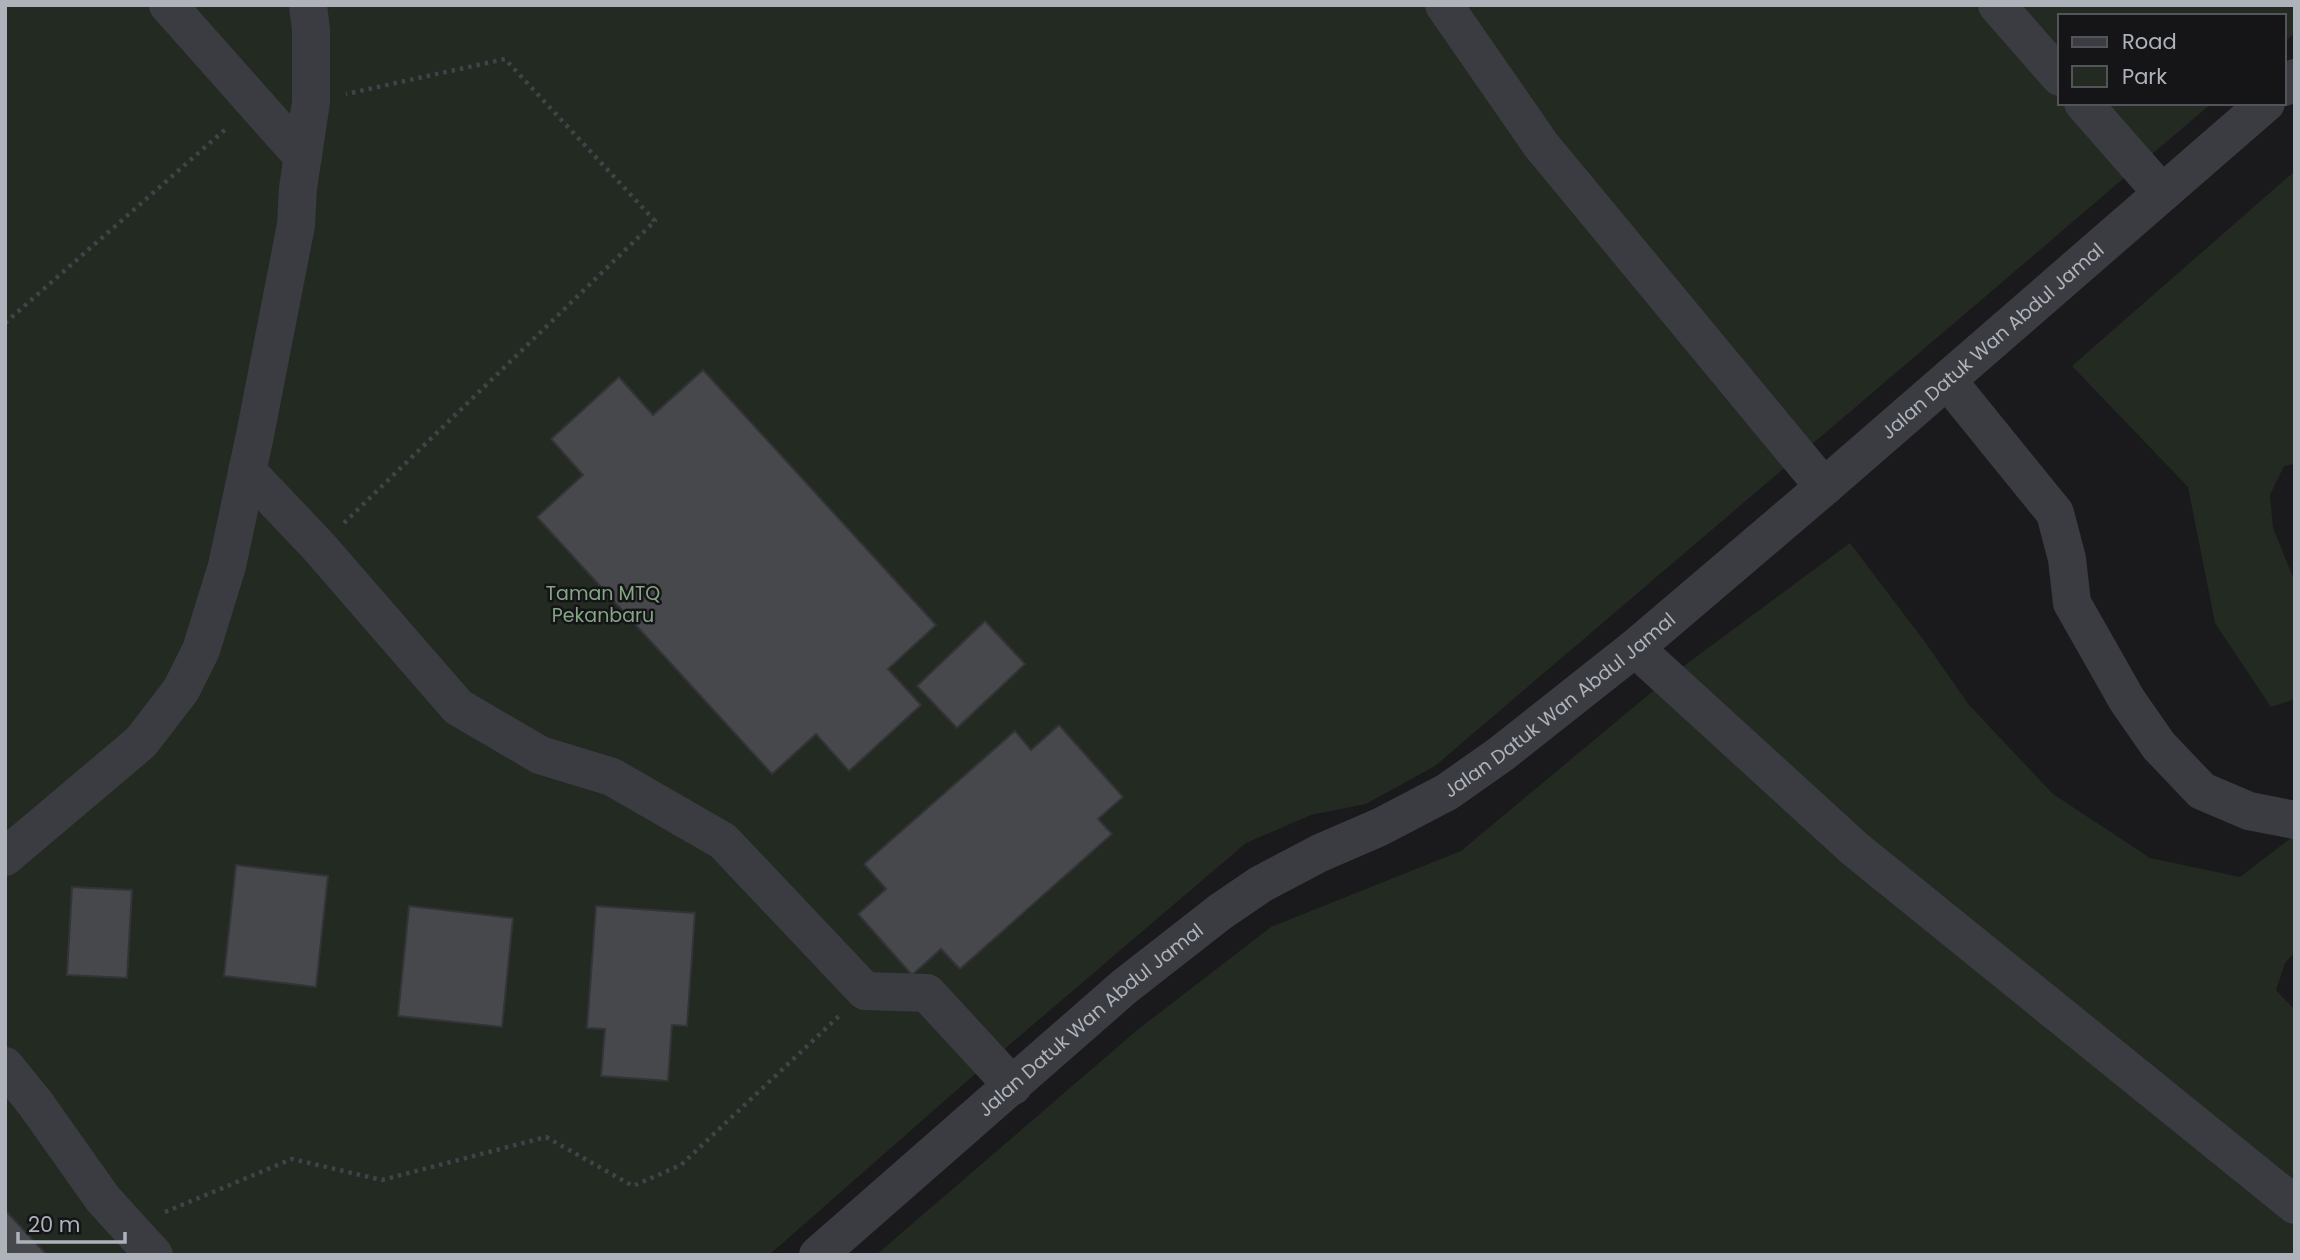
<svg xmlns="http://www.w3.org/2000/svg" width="2300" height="1260" font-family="Poppins,sans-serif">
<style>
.green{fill:#222a22}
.building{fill:#47484c;stroke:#343438;stroke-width:2}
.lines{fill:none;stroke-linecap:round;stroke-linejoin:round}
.path{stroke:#414348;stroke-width:4.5;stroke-dasharray:3.5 5;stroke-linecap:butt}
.minor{stroke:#3b3c41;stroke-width:38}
.labels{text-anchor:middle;stroke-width:5;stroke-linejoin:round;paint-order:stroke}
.street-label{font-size:19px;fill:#adb2bb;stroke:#151517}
.park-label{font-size:19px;fill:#84a685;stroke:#151517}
</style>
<rect width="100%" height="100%" fill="#1a1a1c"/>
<!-- green -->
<path class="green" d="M5 5H2295V33L2284 42V16H2060V103H2212L1435 766 1366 804 1311 815 1246 843 974 1075 769 1255H5Z
M2295 171V464L2284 466 2270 495 2273 528 2295 582V699L2271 707 2215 623 2188 487 2072 366Z
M1850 543 1925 642 1969 705 2053 794 2150 858 2240 877 2291 838 2295 828V952L2285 963 2276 990 2295 1010V1255H876L1136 1031 1271 927 1461 851 1677 671Z"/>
<!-- building -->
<path class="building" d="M703 370 936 625 888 669 921 705 849 771 816 734 772 774 537 517 583 475 551 439 619 377 653 415Z
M985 621 1025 664 957 728 917 686Z
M1059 725 1123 797 1098 819 1112 834 960 969 941 949 912 975 858 914 886 889 864 864 1015 731 1031 750Z
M236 865 328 876 316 987 224 976Z
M72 887 132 890 127 978 67 975Z
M409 906 513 918 502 1027 398 1016Z
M596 906 695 913 687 1026 672 1025 668 1081 601 1076 605 1029 587 1028Z
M5 1210 47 1255H5Z"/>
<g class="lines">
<!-- path -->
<path class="path" d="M5 323 228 127
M344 523 655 221 505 59 346 94
M165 1212 292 1159 382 1180 546 1137 633 1186 681 1165 839 1016"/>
<!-- minor -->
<g class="minor">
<path d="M168 5 303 157"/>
<path d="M1444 5 1541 145 1824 487"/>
<path d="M1997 5 2060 77"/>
<path d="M2284 87 2295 78"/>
<path d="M2083 103 2162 193"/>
<path d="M1948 381 2055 513 2067 559 2072 603 2127 700 2159 746 2202 791 2249 811 2295 820"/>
<path d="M247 471 319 547 458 707 540 755 612 777 723 841 865 991 927 993 1013 1086"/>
<path d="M1635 648 1855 849 2295 1205"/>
<path d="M5 857 141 742 181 690 201 650 227 566 255 435 296 225 298 188 311 102V30L308 5"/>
<path d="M5 1066 35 1103 103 1199 154 1255"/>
<path id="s1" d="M818 1255 1124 987 1220 912 1261 884 1320 853 1380 827 1447 792 1501 754 1635 648 1824 487 2266 103"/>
</g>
</g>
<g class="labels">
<!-- street labels -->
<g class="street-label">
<text dy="7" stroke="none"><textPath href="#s1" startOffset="1494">Jalan Datuk Wan Abdul Jamal</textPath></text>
<text dy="7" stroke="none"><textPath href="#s1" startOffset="928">Jalan Datuk Wan Abdul Jamal</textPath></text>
<text dy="7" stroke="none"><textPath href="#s1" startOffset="360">Jalan Datuk Wan Abdul Jamal</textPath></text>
</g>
<!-- park labels -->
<g class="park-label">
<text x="603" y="600">Taman MTQ<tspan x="603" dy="22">Pekanbaru</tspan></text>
</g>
</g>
<!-- border -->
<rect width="2300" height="1260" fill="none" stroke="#adb2bb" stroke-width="14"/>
<!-- legend -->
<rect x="2058" y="14" width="228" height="91" fill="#151517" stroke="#525459" stroke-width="2"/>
<rect x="2072" y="37" width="35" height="10" fill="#3b3c41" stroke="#525459" stroke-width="2"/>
<text x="2122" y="49" font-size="21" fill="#adb2bb">Road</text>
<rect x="2072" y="66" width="35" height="21" fill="#222a22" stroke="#525459" stroke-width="2"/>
<text x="2122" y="84" font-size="21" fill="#adb2bb">Park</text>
<!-- scale -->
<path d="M18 1232v10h107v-10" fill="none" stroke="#adb2bb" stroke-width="3.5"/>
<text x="28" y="1232" font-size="21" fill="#adb2bb" stroke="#151517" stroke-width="5" paint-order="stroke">20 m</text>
</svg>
